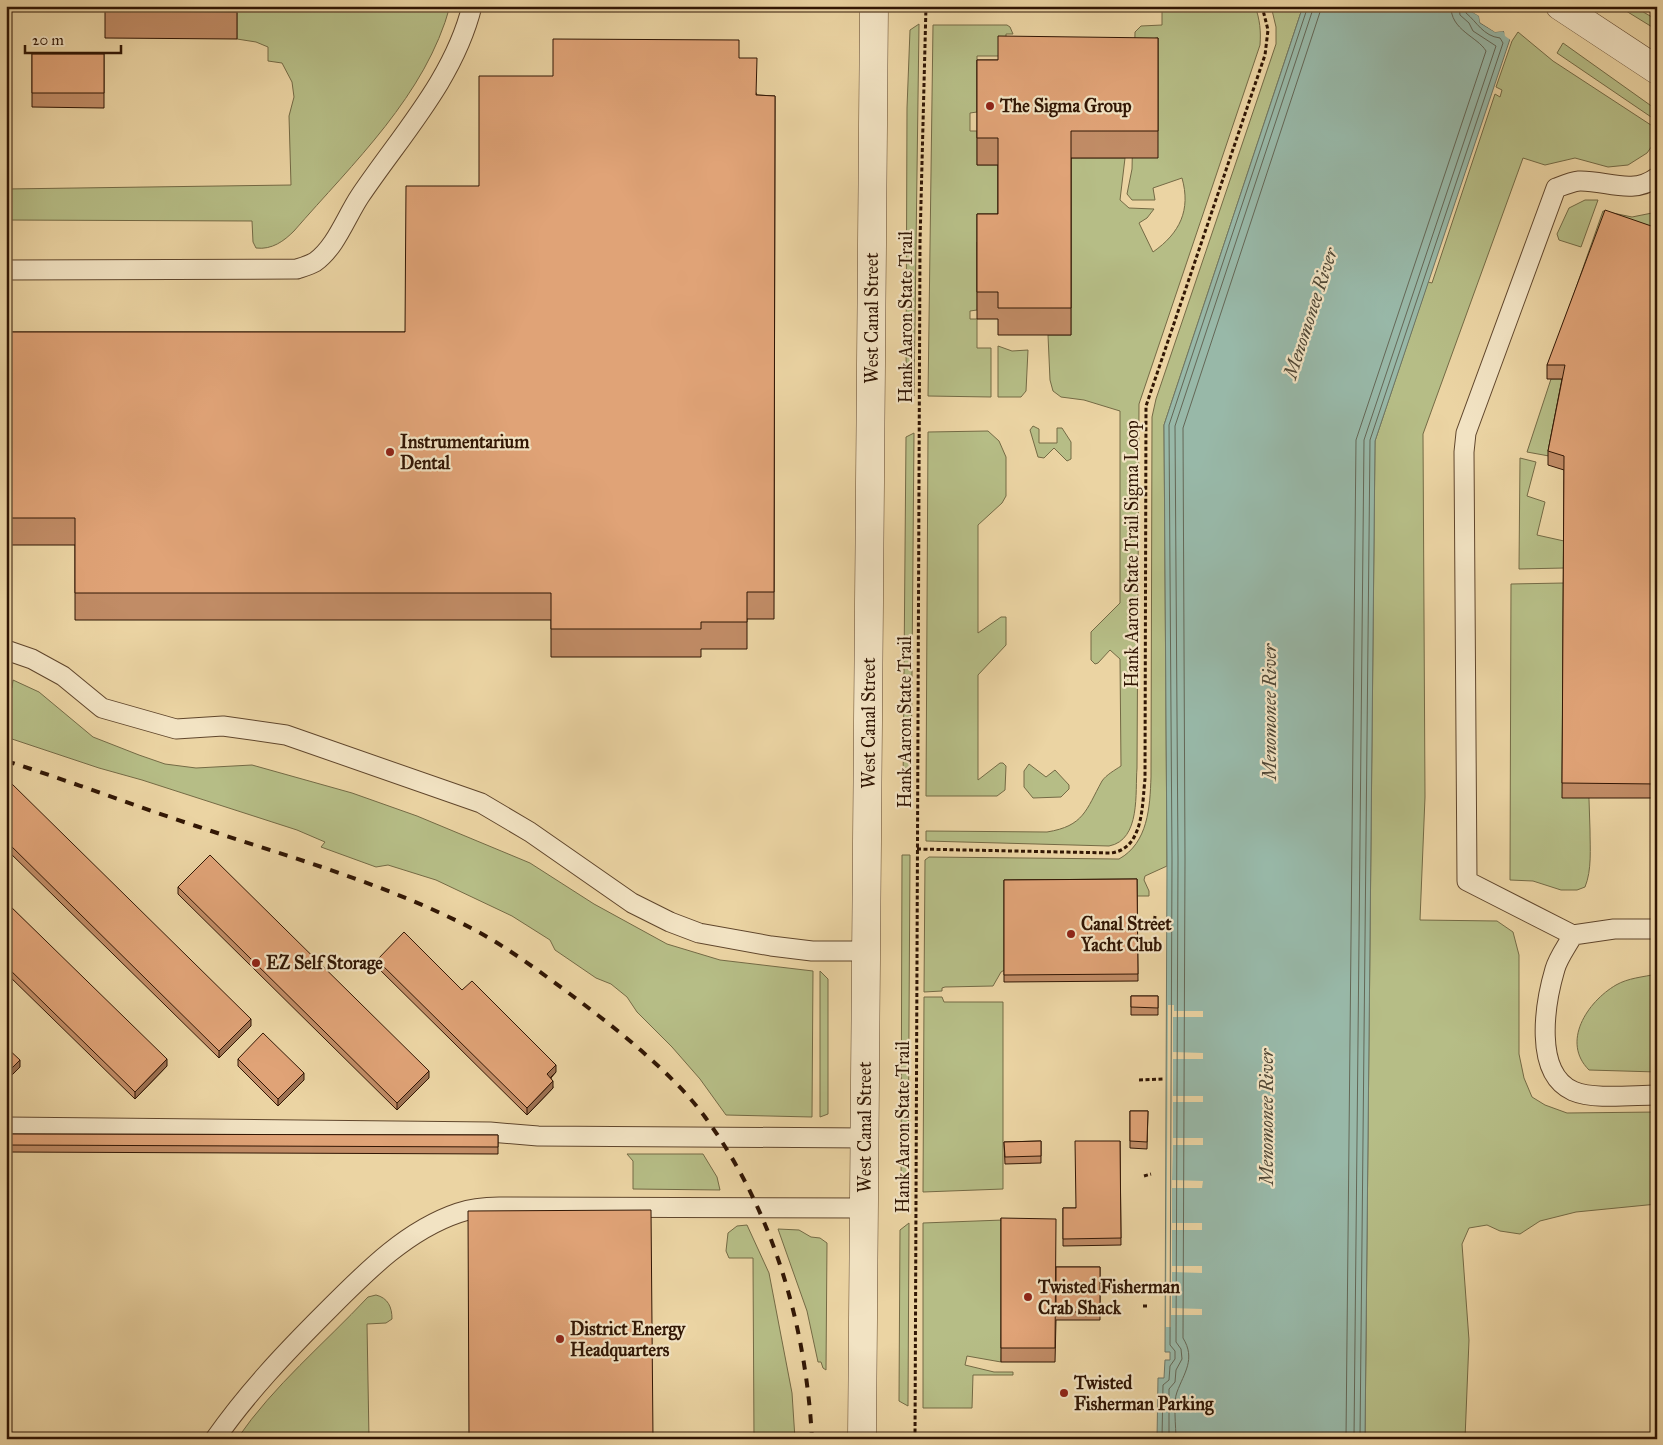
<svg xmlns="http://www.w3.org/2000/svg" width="1663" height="1445" font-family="'IM FELL Great Primer',serif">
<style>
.green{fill:#b6bd86;stroke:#746a45}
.water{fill:#98b8a8;stroke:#6f7766}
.pier{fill:#ebd4a3}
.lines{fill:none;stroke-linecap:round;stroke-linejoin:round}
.shore{stroke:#646756;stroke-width:1}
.service-casing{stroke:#60462c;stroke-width:21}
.tertiary-casing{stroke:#60462c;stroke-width:29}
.path{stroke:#311604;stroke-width:3;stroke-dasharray:4 2.5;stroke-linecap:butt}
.service{stroke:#f2e3c3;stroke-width:19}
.tertiary{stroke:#f2e3c3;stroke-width:28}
.rail{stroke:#311604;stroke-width:4;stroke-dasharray:9 9;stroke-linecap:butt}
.wall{fill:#c18c66;stroke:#311604}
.shaded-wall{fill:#9d7253;stroke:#311604}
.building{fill:#e0a377;stroke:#311604}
.poi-dot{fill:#8f2418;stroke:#f2e3c3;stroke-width:2}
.labels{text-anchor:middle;stroke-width:4.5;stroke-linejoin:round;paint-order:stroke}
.poi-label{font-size:18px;font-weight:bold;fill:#311604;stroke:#f2e3c3;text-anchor:start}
.street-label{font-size:18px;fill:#311604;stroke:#f2e3c3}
.water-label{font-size:19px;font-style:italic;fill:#504735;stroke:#f2e3c3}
</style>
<rect width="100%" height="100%" fill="#ebd4a3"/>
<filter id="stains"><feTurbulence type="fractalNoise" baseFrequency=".004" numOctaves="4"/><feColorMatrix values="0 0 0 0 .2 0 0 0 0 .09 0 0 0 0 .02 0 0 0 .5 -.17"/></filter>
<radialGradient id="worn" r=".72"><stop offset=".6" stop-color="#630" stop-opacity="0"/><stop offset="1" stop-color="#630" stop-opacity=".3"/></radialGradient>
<!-- green -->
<path class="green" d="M237 6H450C426 95 353 163 294 231 284 241 272 250 256 248L253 242 252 221 6 220V189L291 185 289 116 294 97 292 82 282 63 268 61V47L256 42 237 39Z
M1162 6H1255C1260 20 1261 31 1260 45L1139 404 1137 768C1135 792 1141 840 1109 846L926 841V831L1047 832C1084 826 1086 810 1102 781 1106 775 1115 770 1121 766L1120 659 1110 650 1098 663 1095 664 1091 660V632L1120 603V411L1084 400 1061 397 1053 391 1050 380 1048 335H1071V158H1125L1120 200 1129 208 1154 209 1147 218 1139 223 1153 252C1180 233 1191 210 1182 178L1153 188 1155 200H1132L1127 194 1132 169 1135 32 1141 26 1162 25Z
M1271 6H1303L1164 425 1167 866 1145 876 1144 880 1149 891V896H1137L1001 972 993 986 945 987 942 988V991L924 992 925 860 929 857 1119 859C1148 843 1150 807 1151 777L1152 417 1156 399 1276 44V27Z
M1618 6H1633L1657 20V30Z
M919 24 914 396 906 390 907 108 910 30Z
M933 25H1007L1010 27 1013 34H1006V56H977V112L970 113V131H977V165H998V242H977V310L970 311V319H977V348H991V397L928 396Z
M1518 32 1553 61 1657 129V139L1647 153 1628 165 1608 167 1575 158 1545 165 1523 158 1423 434 1425 797 1420 920 1497 921 1513 932 1519 955V1054L1524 1078 1532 1097 1545 1105 1567 1113 1657 1112V1204L1576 1212 1540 1221 1520 1234 1500 1231 1487 1225 1469 1228 1462 1244 1469 1340 1465 1439H1365L1375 441 1428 282 1432 283 1495 94 1500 97 1502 90 1496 87 1512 41Z
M1563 43 1657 110V121L1557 53Z
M1585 200H1598L1581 247 1559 240 1557 234 1569 208Z
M1603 211 1632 217 1657 212V242L1550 362Z
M998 346 1012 351 1028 350 1026 391 1021 397H998Z
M1551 379H1565L1549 456 1527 452Z
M1033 426 1039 429V443H1057V428H1062L1071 442V459L1067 461 1054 448 1044 458 1038 457 1030 430Z
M988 431 999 441 1006 457V496L1002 503 978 525V633L1001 617H1006V645L978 675V780L1000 763H1003L1006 766 1005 790 997 796H926L928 432Z
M914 433 911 795 903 790 906 437Z
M1520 458 1536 462 1527 496 1545 502 1537 535 1564 541V568L1519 569Z
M1564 583C1574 665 1589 748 1590 830 1590 848 1592 870 1585 887L1577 890H1561L1533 881 1510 880 1511 584Z
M13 680 39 692 93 737 139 755 165 764 196 768 252 765 352 793 417 816 530 863 594 904 667 944 720 960 813 971 812 1117 726 1115 700 1079 672 1047 637 1012 627 997 611 984 596 978 555 950 550 940 512 916 436 880 388 865 376 867 321 847 325 842 297 830 142 780 99 768 6 737V692L12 688Z
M1029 764 1046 777 1055 770 1069 785V789L1061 797 1033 798 1024 787V771Z
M902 855H910L908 1192 901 1188Z
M820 971 828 979V1114L820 1117Z
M1657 974V1072L1589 1070C1561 1042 1587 1002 1616 985 1628 978 1643 977 1657 974Z
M924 997H942L944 1002H1003V1189L923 1192Z
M627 1154H703L717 1177 720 1190 633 1189V1161Z
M1003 1220 1001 1362 967 1356 965 1365 994 1372H1013V1375H973L972 1408H923V1223Z
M909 1223 908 1406 899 1401 900 1230Z
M747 1225 769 1273 792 1393 795 1439H754L753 1258H729L726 1251 728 1233 737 1226Z
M778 1229 799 1230 811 1237 820 1238 827 1243 826 1370 823 1368 821 1362H818L807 1311Z
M376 1295C388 1298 392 1307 392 1319L386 1323 367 1324 369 1439H237C274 1385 324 1344 368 1297Z"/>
<!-- water -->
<path class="water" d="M1303 6H1471L1469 10 1479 16 1480 23 1495 32 1503 31 1510 39 1375 441 1365 1439H1157L1158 1378H1164L1165 1360H1170V1352H1165L1167 859 1164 425Z"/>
<!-- pier -->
<path class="pier" d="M1471 6 1481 14 1483 21 1496 30H1507L1512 41 1505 36 1504 31 1495 32 1480 22 1479 16 1469 10Z
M1168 1005H1174V1011H1203V1017H1173V1052L1203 1053V1059H1173V1096H1203V1102H1173V1138H1203V1145H1173L1172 1180 1203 1181 1202 1188H1172V1223H1202V1230H1172V1266H1202V1273L1172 1272V1308L1202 1309V1315H1171V1327H1166Z"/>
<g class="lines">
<!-- shore -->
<path class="shore" d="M1162 1439 1163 1385 1169 1380 1170 1366 1175 1359V1351L1170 1345 1172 859 1169 425 1308 6
M1169 1439V1389L1175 1382 1176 1370 1182 1359 1181 1349 1176 1342 1178 859 1175 426 1314 6
M1176 1439C1176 1428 1173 1401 1177 1392 1184 1373 1196 1359 1183 1338L1185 859 1183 428 1322 6
M1346 1439 1356 440 1486 51C1478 37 1450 30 1451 6
M1354 1439 1364 440 1496 46 1473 31 1469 23 1460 15 1459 6
M1360 1439 1370 440 1503 43 1500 38C1483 36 1477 22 1466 13L1465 6"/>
<defs>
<path id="service" d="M1657 177C1632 196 1606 180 1579 181 1571 182 1564 185 1556 188L1466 433 1464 452 1467 881 1573 935 1614 929H1657
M6 270 297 269C303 267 310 265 315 262 336 247 346 217 360 196 401 135 454 79 472 6
M6 650 32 659 63 676 102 708 176 729 223 726 286 735 481 803 530 832 632 903 670 922 699 933 771 946 812 951H866
M1573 935C1567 946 1558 958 1555 969 1545 1003 1533 1073 1573 1091 1594 1100 1633 1095 1657 1095
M6 1127 490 1132 538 1136 865 1138
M215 1439C247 1393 286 1352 325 1313 364 1274 405 1231 458 1213 472 1208 485 1207 499 1207L864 1208"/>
<path id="tertiary" d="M1560 6 1657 70
M862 1439 874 6"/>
</defs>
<!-- service casing -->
<use href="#service" class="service-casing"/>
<!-- tertiary casing -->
<use href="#tertiary" class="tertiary-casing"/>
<!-- path -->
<path class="path" d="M917 849 1111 853C1144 849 1142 804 1145 779L1146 406 1265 55 1268 30 1262 6
M1154 926 1155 916
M1139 1080 1163 1079
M1144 1176 1151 1174
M1106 1306H1109
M1143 1306H1148
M915 1439 920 242 926 6"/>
<!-- service -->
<use href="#service" class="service"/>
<!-- tertiary -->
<use href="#tertiary" class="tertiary"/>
<!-- rail -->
<path class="rail" d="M6 761C70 781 132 805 196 826 289 857 387 884 475 930 508 948 539 971 570 994 613 1026 673 1073 705 1117 773 1210 806 1325 812 1439"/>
</g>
<!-- wall -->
<path class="wall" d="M105 6H237V39L105 38Z
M1158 38V158H1071V335H998V319H977V214H998V165H977V60H998Z
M32 54H104V108L32 107Z
M739 58 757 95 775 96 774 619H747V649H701V657H551V620H75V545H6V332H405L479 186 553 76Z
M1657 228V798H1562L1564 470 1548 465V451L1562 379H1547V365Z
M6 786 251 1026 219 1058 6 849Z
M1137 879 1138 981 1004 982V880Z
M178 887 429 1078 397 1110 178 894Z
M6 902 167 1066 135 1099 6 973Z
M377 960 462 990 556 1072 551 1078 553 1088 527 1115 377 967Z
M1131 996H1158V1015H1131Z
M238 1059 304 1080 278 1106 238 1066Z
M1130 1111H1148L1147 1149 1130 1148Z
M6 1134 498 1135V1154L6 1152Z
M1041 1141V1163L1005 1164 1004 1142Z
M1120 1141 1121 1245 1063 1246V1208H1076Z
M1001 1218 1056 1267H1100V1320H1056L1055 1362H1001Z"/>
<!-- shaded-wall -->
<path class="shaded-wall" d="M251 1019V1026L219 1058V1051Z
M167 1059V1066L135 1099V1092Z
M20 1060V1067L6 1081V1074Z
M556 1065V1072L547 1081V1074Z
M429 1071V1078L397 1110V1103Z
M304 1073V1080L278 1106V1099Z
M553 1081V1088L527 1115V1108Z"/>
<!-- building -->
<path class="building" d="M105 6H237V12L105 11Z
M998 36 1158 38V131H1071V308H998V292H977V214H998V138H977V60H998Z
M553 39 739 40V58H757L756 95 775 96 774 592H747V622H701V629H551V593H75V518H6V332H405L406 186H479V76H553Z
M32 54H104V93H32Z
M1605 210 1657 228V784L1562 783 1564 456 1548 451 1565 365H1547Z
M10 782 251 1019 219 1051 6 841V786Z
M210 855 429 1071 397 1103 178 887Z
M1137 879 1138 974 1004 975V880Z
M6 902 167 1059 135 1092 6 966Z
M404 932 462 990 472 981 556 1065 547 1074 553 1081 527 1108 377 960Z
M1131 996H1158V1008L1131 1007Z
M263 1033 304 1073 278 1099 238 1059Z
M6 1047 20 1060 6 1074Z
M1130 1111H1148L1147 1142 1130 1141Z
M6 1134 498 1135V1147L6 1145Z
M1041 1141V1156L1005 1157 1004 1142Z
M1075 1141H1120L1121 1238 1063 1239V1208H1076Z
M651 1210 653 1439H469L468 1211Z
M1001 1218 1056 1219 1055 1348H1001Z
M1056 1267H1100V1312H1056Z"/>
<!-- markers -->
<g class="poi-dot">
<circle cx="990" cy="106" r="5"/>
<circle cx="390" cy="452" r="5"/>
<circle cx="1071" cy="934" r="5"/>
<circle cx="256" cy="963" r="5"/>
<circle cx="1028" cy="1297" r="5"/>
<circle cx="560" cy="1339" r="5"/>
<circle cx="1064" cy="1393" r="5"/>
</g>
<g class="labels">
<!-- poi labels -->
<g class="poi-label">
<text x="1000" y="112">The Sigma Group</text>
<text x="400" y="448">Instrumentarium<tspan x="400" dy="21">Dental</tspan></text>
<text x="1081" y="930">Canal Street<tspan x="1081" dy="21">Yacht Club</tspan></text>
<text x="266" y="969">EZ Self Storage</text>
<text x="1038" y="1293">Twisted Fisherman<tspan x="1038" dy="21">Crab Shack</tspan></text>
<text x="570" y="1335">District Energy<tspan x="570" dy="21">Headquarters</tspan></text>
<text x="1074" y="1389">Twisted<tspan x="1074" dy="21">Fisherman Parking</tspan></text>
</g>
<!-- street labels -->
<g class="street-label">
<text transform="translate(906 317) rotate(-90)" y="6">Hank Aaron State Trail</text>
<text transform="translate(872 318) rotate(-90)" y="6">West Canal Street</text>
<text transform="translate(1132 554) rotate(-90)" y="6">Hank Aaron State Trail Sigma Loop</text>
<text transform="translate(905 722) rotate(-90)" y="6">Hank Aaron State Trail</text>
<text transform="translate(869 723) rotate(-90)" y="6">West Canal Street</text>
<text transform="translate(865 1127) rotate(-90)" y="6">West Canal Street</text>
<text transform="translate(903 1127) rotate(-90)" y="6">Hank Aaron State Trail</text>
</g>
<!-- water labels -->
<g class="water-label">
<text transform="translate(1310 313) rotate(-72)" y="7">Menomonee River</text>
<text transform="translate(1269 712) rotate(-90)" y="7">Menomonee River</text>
<text transform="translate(1266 1117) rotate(-90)" y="7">Menomonee River</text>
</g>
</g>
<!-- margin -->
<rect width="1663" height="1445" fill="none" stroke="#ebd4a3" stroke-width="25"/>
<rect x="8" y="8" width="1648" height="1430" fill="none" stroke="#311604" stroke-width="2.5"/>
<rect x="12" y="12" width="1638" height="1420" fill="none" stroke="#311604"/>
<!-- scale -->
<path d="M25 45v8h96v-8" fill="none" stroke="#311604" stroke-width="2.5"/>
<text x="32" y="45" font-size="15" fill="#311604" stroke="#f2e3c3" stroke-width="4" paint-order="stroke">20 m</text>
<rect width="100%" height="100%" filter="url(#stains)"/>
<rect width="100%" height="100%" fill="url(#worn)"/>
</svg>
